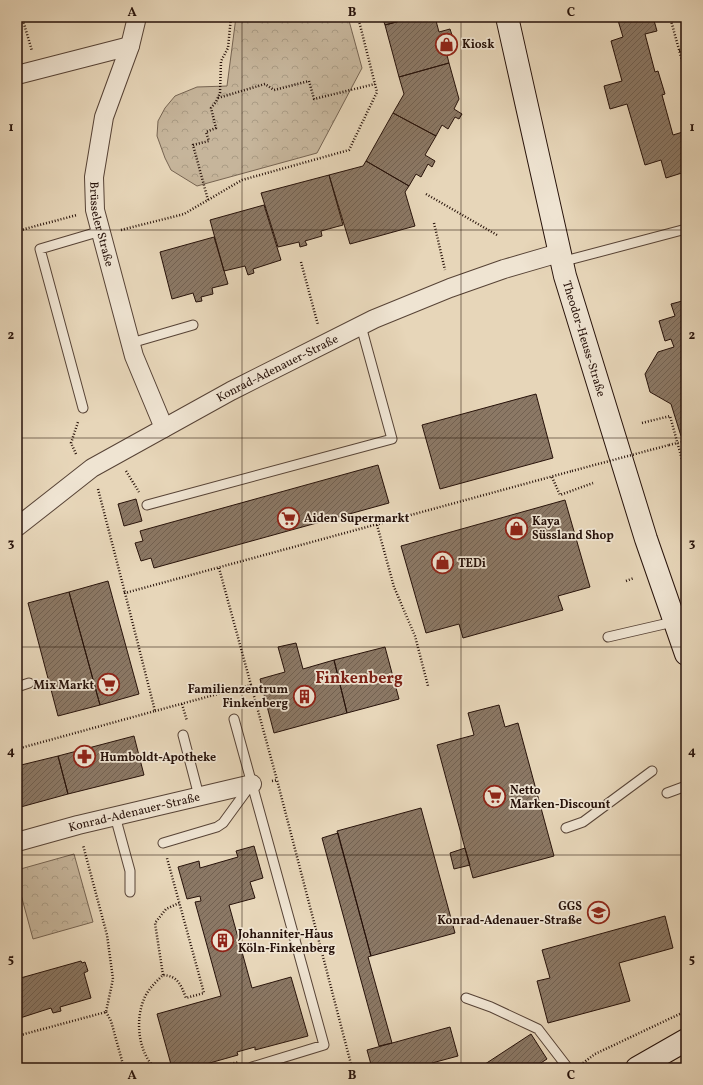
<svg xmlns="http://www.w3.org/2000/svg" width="703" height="1085" font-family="Vollkorn,serif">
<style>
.park{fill:url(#park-crowns);stroke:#766452}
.building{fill:url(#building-hatch);stroke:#27120a}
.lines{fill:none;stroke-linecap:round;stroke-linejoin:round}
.lane-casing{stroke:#574336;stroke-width:11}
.street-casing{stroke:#574336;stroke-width:20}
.secondary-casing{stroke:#27120a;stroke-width:24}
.path{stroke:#27120a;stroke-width:2.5;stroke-dasharray:1 2;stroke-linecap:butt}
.lane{stroke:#efe4d2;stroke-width:9}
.street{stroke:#efe4d2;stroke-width:18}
.secondary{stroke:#efe4d2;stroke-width:22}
.path-bridge{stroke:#27120a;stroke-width:2.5;stroke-dasharray:1 2;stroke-linecap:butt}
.grid{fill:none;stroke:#27120a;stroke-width:1;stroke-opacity:0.55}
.labels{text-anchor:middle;stroke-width:3.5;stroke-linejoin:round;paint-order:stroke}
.poi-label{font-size:12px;font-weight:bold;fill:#27120a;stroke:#efe4d2;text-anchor:start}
.street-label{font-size:12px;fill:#27120a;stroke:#efe4d2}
.district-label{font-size:16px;font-weight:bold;fill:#7a1f14;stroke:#efe4d2}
.neatline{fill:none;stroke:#27120a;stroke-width:1.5}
.grid-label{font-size:13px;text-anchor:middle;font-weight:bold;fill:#27120a}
</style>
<defs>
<pattern id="park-crowns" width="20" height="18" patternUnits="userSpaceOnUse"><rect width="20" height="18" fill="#c6b59b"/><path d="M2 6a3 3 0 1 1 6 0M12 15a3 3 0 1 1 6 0" fill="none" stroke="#aa9b84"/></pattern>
<pattern id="building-hatch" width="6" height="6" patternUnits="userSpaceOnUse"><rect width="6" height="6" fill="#8b7865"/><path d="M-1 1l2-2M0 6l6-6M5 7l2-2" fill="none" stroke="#726151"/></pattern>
</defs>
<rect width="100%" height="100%" fill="#e7d6b9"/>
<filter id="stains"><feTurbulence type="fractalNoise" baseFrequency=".005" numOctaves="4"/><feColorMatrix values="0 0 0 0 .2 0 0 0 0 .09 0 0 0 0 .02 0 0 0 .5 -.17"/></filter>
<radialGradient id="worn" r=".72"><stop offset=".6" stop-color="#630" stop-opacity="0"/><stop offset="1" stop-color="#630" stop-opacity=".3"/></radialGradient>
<!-- park -->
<path class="park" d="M236 17H348L362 68 317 153 197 186 171 170 165 158 157 136 158 121 165 108 175 96 197 87 227 86Z
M74 854 93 922 33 939 17 880V870Z"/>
<!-- building -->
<path class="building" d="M382 17H415L385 25Z
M415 17H435L439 32 450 29 452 35 447 36 451 49 446 51 449 63 399 77 385 25Z
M617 17H653L657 31 645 34 655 72 658 71 665 94 662 95 673 135 686 131 685 172 666 178 661 160 645 165 627 104 610 109 604 86 622 81 611 41 623 37Z
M449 63 459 99 454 109 462 114 459 119 455 117 448 129 442 125 436 136 393 113 404 94 399 77Z
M393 113 436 136 425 155 435 161 432 167 428 164 421 177 416 174 409 186 366 161Z
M366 161 409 186 405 192 415 226 350 244 329 175 363 166Z
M329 175 343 225 321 231 322 236 305 241 307 245 300 247 299 242 278 247 261 193Z
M264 205 281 260 253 269 254 273 248 275 245 266 224 271 210 220Z
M214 237 228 284 212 288 213 294 201 297 202 301 196 302 193 293 172 299 160 252Z
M686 300V435L681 436 671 404 650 392 645 374 658 352 674 347 671 339 665 341 659 321 675 316 671 304Z
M536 394 553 458 440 489 422 425Z
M378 465 389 503 154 568 151 558 141 561 135 543 143 541 140 531Z
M136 499 142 521 124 526 118 504Z
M565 500 590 587 558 596 563 610 463 638 459 624 426 633 401 546Z
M108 581 139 694 100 705 69 592Z
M69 592 100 705 58 716 28 603Z
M296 643 303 669 334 660 347 713 274 733 260 679 285 672 278 647Z
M385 647 399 699 347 713 334 660Z
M499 705 505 727 518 723 554 856 473 878 437 745 474 735 468 713Z
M134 736 144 775 68 794 58 756Z
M58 756 68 794 17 808V766Z
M421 808 455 933 371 956 337 831Z
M338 833 371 956 368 957 392 1043 379 1046 322 838Z
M254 846 263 878 250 882 255 898 229 905 252 988 291 977 308 1036 255 1050V1047L237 1052 238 1055 192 1068H172L157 1014 221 996 195 902 201 901 200 896 187 899 178 867 199 861 200 868 238 857 236 851Z
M465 848 470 865 454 869 450 853Z
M665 916 673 948 619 963 630 1001 548 1023 537 981 550 978 542 950Z
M81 961 82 963 85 962 88 971 84 973 91 998 60 1007 61 1011 53 1013 51 1008 20 1018 17 1006V979Z
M17 1006 20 1018 17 1019Z
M450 1027 458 1056 432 1063 433 1068H372L367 1050Z
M531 1034 547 1059 533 1068H479Z"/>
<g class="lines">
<defs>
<path id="lane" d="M561 262 686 229
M131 343 193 325
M83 408 40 249 101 231
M147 505 392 439 361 326
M608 637 686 619
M17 687 29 683
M234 719 324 1045 252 1067
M183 735 199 796
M667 793 686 786
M115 816 130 871V892
M566 828 583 822 652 771
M163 843 217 827 223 823 250 786
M466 998 491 1007 538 1029 568 1068"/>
<g id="street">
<path id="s1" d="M137 17 130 46 104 117 94 177 95 210 134 356 164 428"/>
<path d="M17 75 130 46"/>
<path id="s2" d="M17 527 92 468 231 391 374 319 450 288 504 269 559 253"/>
<path id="s3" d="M17 842 78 825 252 784"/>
</g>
<g id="secondary">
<path id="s4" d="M507 17 565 276 646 539 686 654"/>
<path d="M637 1068 686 1040"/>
</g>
</defs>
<!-- lane casing -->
<use href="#lane" class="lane-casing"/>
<!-- street casing -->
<use href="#street" class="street-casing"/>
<!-- secondary casing -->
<use href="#secondary" class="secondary-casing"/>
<!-- path -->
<path class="path" d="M22 17 32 51
M670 17 686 75
M679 51 686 49
M218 98 265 84 274 90 309 81 314 99 375 84
M426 194 497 235
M208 200 193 145 209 141 206 132 216 128 211 108 216 102 220 93 221 61 228 48 231 17
M434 223 445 270
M121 230 184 214 242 180 349 150 377 92 358 17
M17 231 77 215
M301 262 318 325
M642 423 670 416 686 474
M669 445 686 441
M76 454 71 443 78 422
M126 471 139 492
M552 477 560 495 593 483
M98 489 125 593
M377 525 394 587 415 636 428 686
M219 568 251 685
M626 581 634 578
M182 704 187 721
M155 711 251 685 277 780
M17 749 155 711 125 593 572 471
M272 781 277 780 352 1068
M163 975 155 923 166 909 179 903
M106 1012 111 1021 124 1068
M17 1036 106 1012 113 979 107 935 83 845
M583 1063 595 1054 686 1011
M155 1068C138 1052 135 1020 144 999 148 989 156 982 163 975 178 976 181 985 186 998L204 993 167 858
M213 1068 239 1062"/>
<!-- lane -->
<use href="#lane" class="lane"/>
<!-- street -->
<use href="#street" class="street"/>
<!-- secondary -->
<use href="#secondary" class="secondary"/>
<!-- path-bridge -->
<path class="path-bridge" d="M572 471 669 445"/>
</g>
<!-- grid -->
<path class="grid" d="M242 17V1068M461 17V1068M17 230H686M17 438H686M17 647H686M17 855H686"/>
<!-- icons -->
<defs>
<symbol id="shop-ring" viewBox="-11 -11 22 22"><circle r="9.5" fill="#efe4d2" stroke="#8f2418" stroke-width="1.5"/><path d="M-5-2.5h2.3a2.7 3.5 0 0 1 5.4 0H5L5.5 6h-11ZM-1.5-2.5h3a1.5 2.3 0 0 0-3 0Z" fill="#8f2418"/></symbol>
<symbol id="supermarket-ring" viewBox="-11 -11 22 22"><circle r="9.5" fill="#efe4d2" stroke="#8f2418" stroke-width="1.5"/><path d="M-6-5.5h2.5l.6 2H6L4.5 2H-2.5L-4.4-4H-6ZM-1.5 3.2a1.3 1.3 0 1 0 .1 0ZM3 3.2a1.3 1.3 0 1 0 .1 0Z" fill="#8f2418"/></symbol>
<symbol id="building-ring" viewBox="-11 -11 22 22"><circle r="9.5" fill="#efe4d2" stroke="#8f2418" stroke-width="1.5"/><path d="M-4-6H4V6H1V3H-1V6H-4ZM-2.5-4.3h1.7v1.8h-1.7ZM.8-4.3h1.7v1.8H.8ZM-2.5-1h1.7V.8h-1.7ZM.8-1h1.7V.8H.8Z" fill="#8f2418"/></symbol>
<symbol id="pharmacy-ring" viewBox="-11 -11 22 22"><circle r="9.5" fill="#efe4d2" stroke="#8f2418" stroke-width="1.5"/><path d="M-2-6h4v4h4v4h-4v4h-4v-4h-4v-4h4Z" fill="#8f2418"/></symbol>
<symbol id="school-ring" viewBox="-11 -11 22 22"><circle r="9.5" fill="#efe4d2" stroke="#8f2418" stroke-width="1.5"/><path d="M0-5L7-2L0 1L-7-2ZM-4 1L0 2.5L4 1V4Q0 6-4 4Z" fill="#8f2418"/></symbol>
</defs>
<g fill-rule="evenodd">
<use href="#shop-ring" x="434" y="32" width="25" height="25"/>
<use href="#supermarket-ring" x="276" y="506" width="25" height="25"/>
<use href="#shop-ring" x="504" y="516" width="25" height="25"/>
<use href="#shop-ring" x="430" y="550" width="25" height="25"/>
<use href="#supermarket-ring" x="96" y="672" width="25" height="25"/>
<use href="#building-ring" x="292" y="684" width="25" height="25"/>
<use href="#pharmacy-ring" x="72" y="744" width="25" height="25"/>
<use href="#supermarket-ring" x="482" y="784" width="25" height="25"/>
<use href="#school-ring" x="586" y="900" width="25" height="25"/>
<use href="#building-ring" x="210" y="928" width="25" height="25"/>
</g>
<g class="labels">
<!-- poi labels -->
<g class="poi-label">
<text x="462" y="48">Kiosk</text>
<text x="304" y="522">Aiden Supermarkt</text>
<text x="532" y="525">Kaya<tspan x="532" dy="14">Süssland Shop</tspan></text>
<text x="458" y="567">TEDi</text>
<text x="94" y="689" text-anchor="end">Mix Markt</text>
<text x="288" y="693" text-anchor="end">Familienzentrum<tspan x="288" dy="14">Finkenberg</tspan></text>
<text x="100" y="761">Humboldt-Apotheke</text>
<text x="510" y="794">Netto<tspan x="510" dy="14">Marken-Discount</tspan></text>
<text x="582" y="910" text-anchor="end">GGS<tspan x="582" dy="14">Konrad-Adenauer-Straße</tspan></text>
<text x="238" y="938">Johanniter-Haus<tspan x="238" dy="14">Köln-Finkenberg</tspan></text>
</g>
<!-- street labels -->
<g class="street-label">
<text dy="4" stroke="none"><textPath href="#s1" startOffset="214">Brüsseler Straße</textPath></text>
<text dy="4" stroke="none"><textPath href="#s4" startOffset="331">Theodor-Heuss-Straße</textPath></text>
<text dy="4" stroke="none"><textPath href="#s2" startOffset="306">Konrad-Adenauer-Straße</textPath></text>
<text dy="4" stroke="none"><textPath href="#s3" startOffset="121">Konrad-Adenauer-Straße</textPath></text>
</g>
<!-- district labels -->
<g class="district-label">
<text x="359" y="683">Finkenberg</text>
</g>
</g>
<!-- margin -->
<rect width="703" height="1085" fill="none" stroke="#e7d6b9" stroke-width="44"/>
<rect x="22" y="22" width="659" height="1041" class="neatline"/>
<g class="grid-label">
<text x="132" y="16">A</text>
<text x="352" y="16">B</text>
<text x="571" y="16">C</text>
<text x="11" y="131">1</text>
<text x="692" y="131">1</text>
<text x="11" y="339">2</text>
<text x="692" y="339">2</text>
<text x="11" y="547">3</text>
<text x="692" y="547">3</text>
<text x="11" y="755">4</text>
<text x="692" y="755">4</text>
<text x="11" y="963">5</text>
<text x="692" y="963">5</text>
<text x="132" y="1079">A</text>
<text x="352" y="1079">B</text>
<text x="571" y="1079">C</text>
</g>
<rect width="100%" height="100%" filter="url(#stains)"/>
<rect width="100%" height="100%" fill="url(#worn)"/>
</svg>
